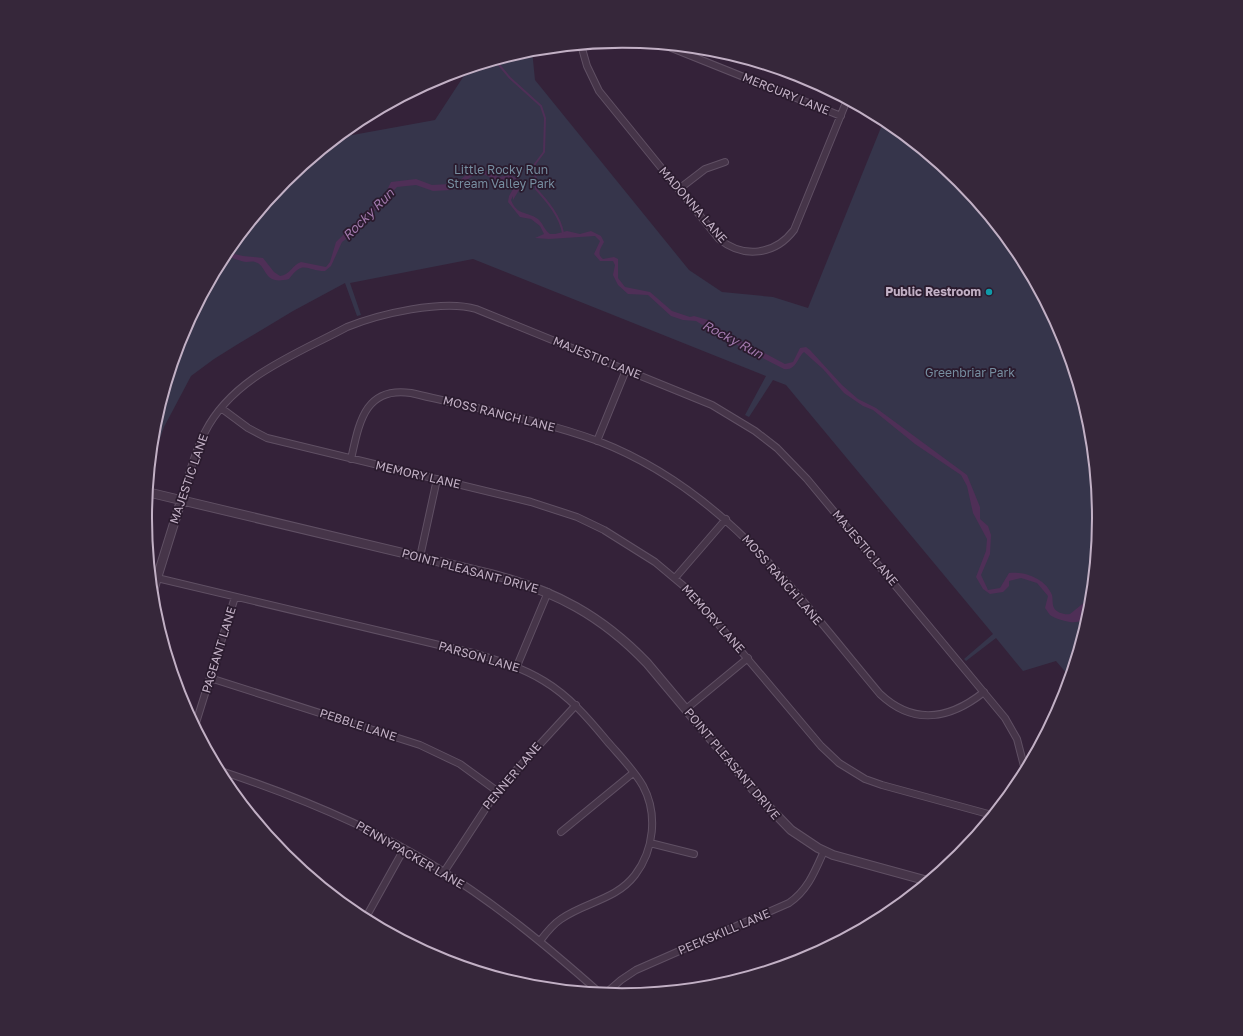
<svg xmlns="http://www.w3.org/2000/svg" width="1243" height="1036" font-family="'Golos Text',sans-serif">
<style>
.green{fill:#36354b}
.water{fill:#4f2f57}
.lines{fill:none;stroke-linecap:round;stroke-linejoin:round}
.stream{stroke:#4f2f57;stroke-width:2}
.minor-casing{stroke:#605064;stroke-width:8}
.tertiary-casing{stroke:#605064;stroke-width:10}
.minor{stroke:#463549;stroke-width:6}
.tertiary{stroke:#463549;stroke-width:8}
.culture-dot{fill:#0f9aa8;stroke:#2a1b2e;stroke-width:1.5}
.labels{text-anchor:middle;stroke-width:3.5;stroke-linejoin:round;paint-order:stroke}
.street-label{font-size:12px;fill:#c2b0c5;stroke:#2a1b2e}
.park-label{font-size:12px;fill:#778ea0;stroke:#2a1b2e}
.poi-label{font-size:12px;font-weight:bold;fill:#c2b0c5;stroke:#2a1b2e;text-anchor:end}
.water-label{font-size:13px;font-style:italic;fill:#a279ad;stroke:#2a1b2e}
.rim{fill:none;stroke:#c2b0c5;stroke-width:2}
</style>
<rect width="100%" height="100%" fill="#342239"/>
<!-- green -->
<path class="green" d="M532 50 535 80 689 270 722 292 773 297 808 308 884 120 959 181 1018 253 1062 336 1089 425 1098 518 1089 611 1069 676 1056 661 1023 671 996 638 966 661 964 659 993 634 786 385 773 380 749 417 745 415 766 376 473 259 350 283 361 315 357 316 345 283 293 311 238 344 214 359 191 376 164 427 149 471 154 425 181 335 225 253 284 181 336 138 435 120 469 68Z"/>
<!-- water -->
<path class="water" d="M474 168H481L499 177 510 175 518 179 519 190 513 200V196L511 200C517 216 527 211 538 219 543 223 544 230 550 234H555L567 231 580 234 591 231 601 236 604 242C601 248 596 254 603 259L614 257 618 259V278L625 287 650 292 672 311 690 317 694 316 708 320 723 331 785 364 793 362 800 348 806 347 810 350 842 385 858 399 876 408 967 475 980 507V519L988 526 991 535 990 554 981 575 988 590 1000 588 1009 573C1025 571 1046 579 1052 595 1053 599 1052 604 1054 608 1057 613 1065 615 1070 614L1091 597C1089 615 1085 626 1065 621 1061 620 1054 618 1050 615 1048 613 1047 610 1045 608L1048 596 1037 583 1021 578 1009 581V586L1003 592 990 594 983 589 976 577 986 551 987 539 973 513 967 486 961 475 915 444 873 410 863 406 844 393 823 369 804 352C797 358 796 371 784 369L727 340 696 321 683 320 671 316 648 295 628 294 618 285 613 275 615 265 613 261H600L594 254 600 241 595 236 549 239 535 238 544 234 540 226 531 219 520 217 508 202 509 196 516 184 513 178 498 181 479 172 451 190 433 191 416 185 397 187 353 234 342 242 331 266 325 271C307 271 303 259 289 279 262 286 268 265 255 262 252 261 249 262 246 262 239 261 231 257 224 255L226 252 243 256 263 258 274 272 280 276C290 275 293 264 301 262L326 267 330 262 336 242 385 194 391 182 416 179 432 185 450 184 459 181Z"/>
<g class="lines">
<!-- stream -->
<path class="stream" d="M495 60 510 78 541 106 545 118 544 152 535 164 536 189C547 201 560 216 563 233"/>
<defs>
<path id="minor" d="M581 45 587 66 599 91 719 239C744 259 775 255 794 230L847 100
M664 45 841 116
M679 189 705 169 725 162
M221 408 248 428 267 438 531 502 577 517 604 530 655 562 692 593 821 746 839 763 865 779 882 785 992 815
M597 441 626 370
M351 459C359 424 364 386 411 393 473 408 538 419 598 441 725 490 796 594 880 694 914 726 950 719 984 692
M181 501C188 478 194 453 205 432 233 377 295 355 347 327 379 314 443 299 476 309L712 405 755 431 777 448 807 479 1005 718 1017 739 1025 770
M420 557 437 479
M157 578 477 654C500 661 523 668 544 681 569 696 588 718 607 741 619 755 634 770 643 786 658 814 654 850 635 875 616 900 585 902 561 919 552 925 546 933 540 941
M675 578 726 519
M517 666 548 592
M210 678 420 745 460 764 497 791
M686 709 748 658
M195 726 235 597
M218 770C294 795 368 825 436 867 495 903 548 947 600 993
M561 832 633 773
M650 843 694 854
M444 872 497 791 576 705
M365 919 404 849
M606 993 621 980 636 970 789 903C808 890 815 871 824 851"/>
<path id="tertiary" d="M147 492 491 574C555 591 601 615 647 663L762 800 791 830 818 848 833 855 928 881
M152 594 181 501"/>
</defs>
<!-- minor casing -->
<use href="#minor" class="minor-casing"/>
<!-- tertiary casing -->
<use href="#tertiary" class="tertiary-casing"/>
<!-- minor -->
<use href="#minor" class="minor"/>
<!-- tertiary -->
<use href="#tertiary" class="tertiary"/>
</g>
<!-- markers -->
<circle class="culture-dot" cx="989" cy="292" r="4"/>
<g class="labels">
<!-- street labels -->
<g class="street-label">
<text transform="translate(786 94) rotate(22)" y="4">MERCURY LANE</text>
<text transform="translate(693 205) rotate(49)" y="4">MADONNA LANE</text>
<text transform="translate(597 358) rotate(22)" y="4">MAJESTIC LANE</text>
<text transform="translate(499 414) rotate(14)" y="4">MOSS RANCH LANE</text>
<text transform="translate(418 475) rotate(13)" y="4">MEMORY LANE</text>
<text transform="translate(189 479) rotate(-71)" y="4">MAJESTIC LANE</text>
<text transform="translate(865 548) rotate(50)" y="4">MAJESTIC LANE</text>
<text transform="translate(470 571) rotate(15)" y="4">POINT PLEASANT DRIVE</text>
<text transform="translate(782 580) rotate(49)" y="4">MOSS RANCH LANE</text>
<text transform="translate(713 619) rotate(48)" y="4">MEMORY LANE</text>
<text transform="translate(219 650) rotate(-73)" y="4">PAGEANT LANE</text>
<text transform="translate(479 657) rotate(16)" y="4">PARSON LANE</text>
<text transform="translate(358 725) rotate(18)" y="4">PEBBLE LANE</text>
<text transform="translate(732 764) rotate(50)" y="4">POINT PLEASANT DRIVE</text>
<text transform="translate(512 776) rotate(-50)" y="4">PENNER LANE</text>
<text transform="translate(410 855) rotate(30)" y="4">PENNYPACKER LANE</text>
<text transform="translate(724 932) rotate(-23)" y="4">PEEKSKILL LANE</text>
</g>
<!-- park labels -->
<g class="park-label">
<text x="501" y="174">Little Rocky Run<tspan x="501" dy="14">Stream Valley Park</tspan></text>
<text x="970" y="377">Greenbriar Park</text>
</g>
<!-- poi labels -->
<g class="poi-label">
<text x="981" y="296">Public Restroom</text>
</g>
<!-- water labels -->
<g class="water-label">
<text transform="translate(368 214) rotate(-45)" y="5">Rocky Run</text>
<text transform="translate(733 339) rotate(28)" y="5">Rocky Run</text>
</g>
</g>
<!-- crop -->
<path d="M0 0H1243V1036H0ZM152 518a470 470 0 1 1 940 0a470 470 0 1 1-940 0Z" fill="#36273a" fill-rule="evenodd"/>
<path class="rim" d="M152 518a470 470 0 1 1 940 0a470 470 0 1 1-940 0Z"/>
</svg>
